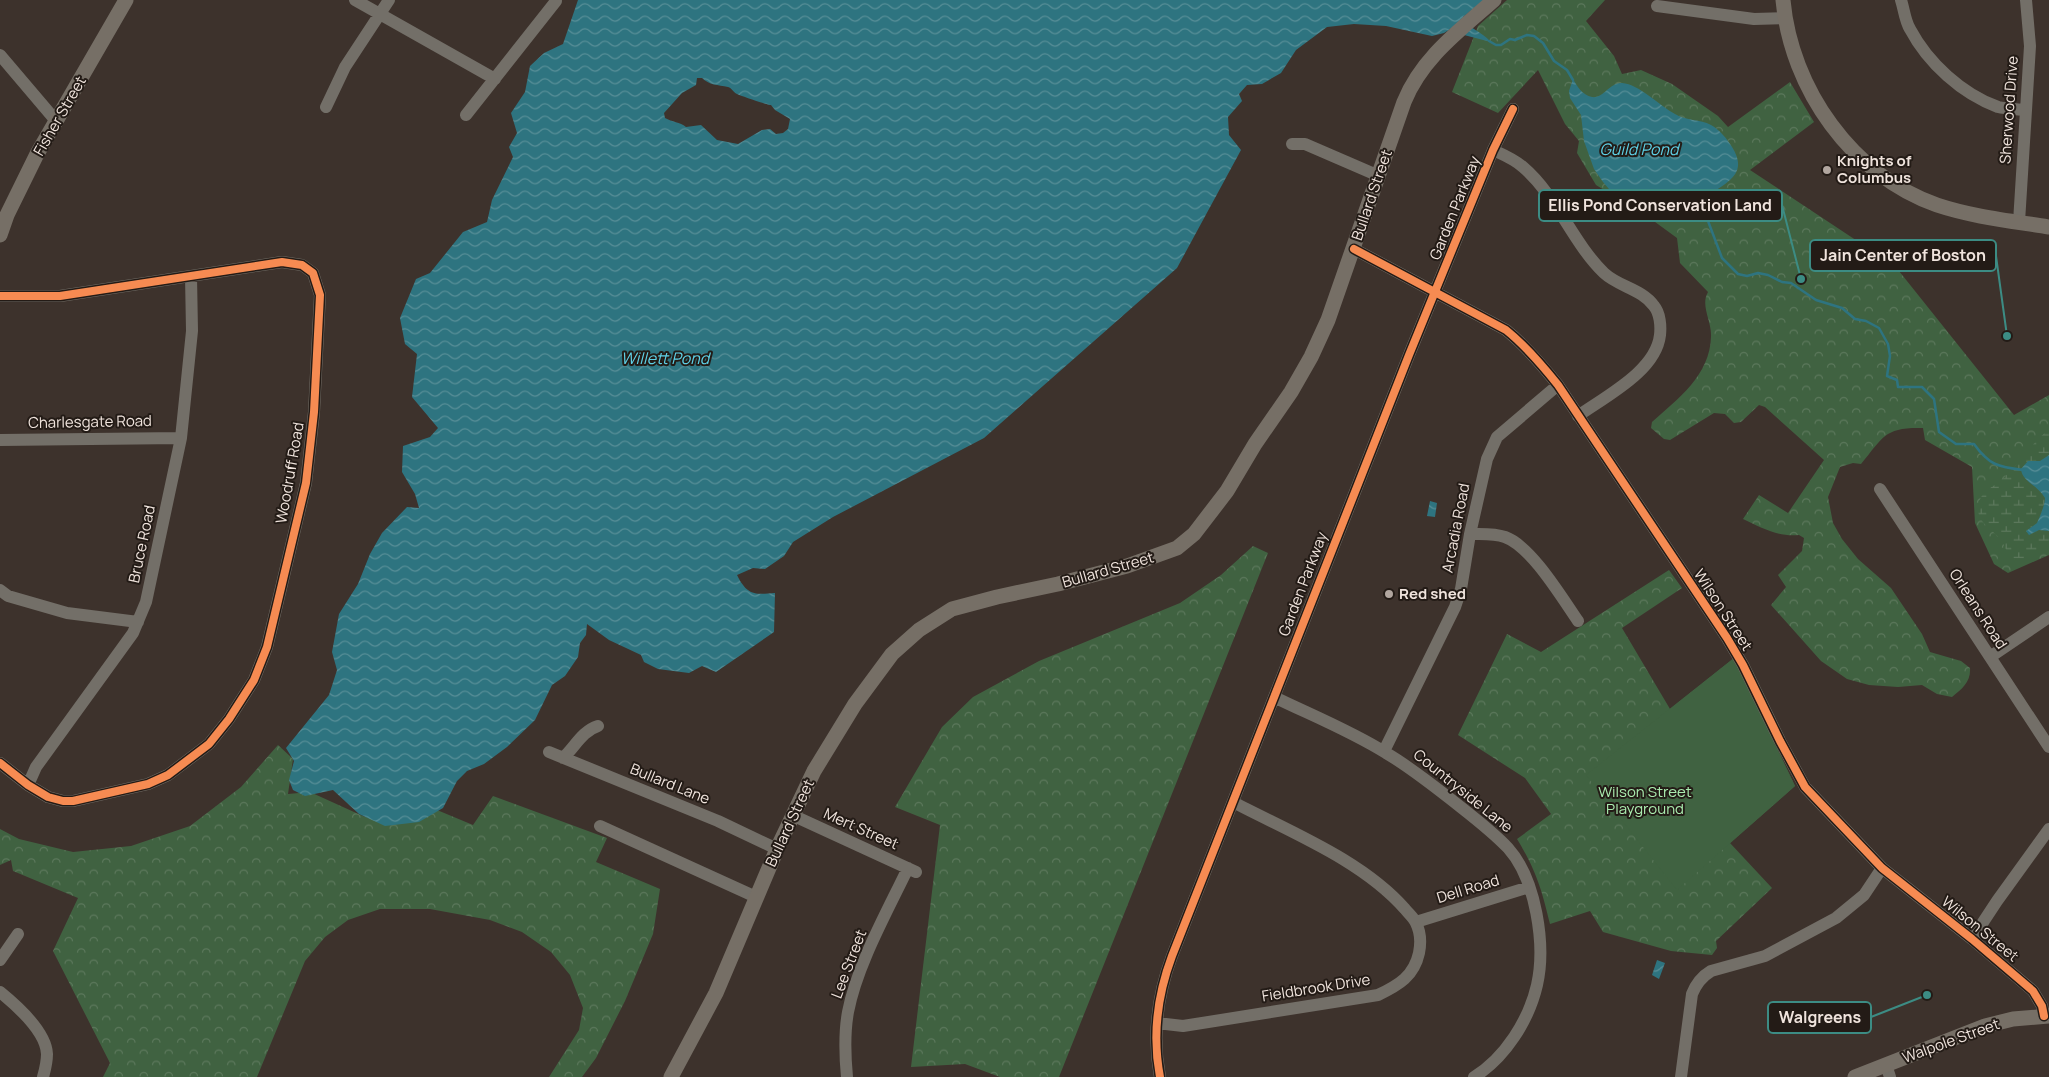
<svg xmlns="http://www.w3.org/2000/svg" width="2049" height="1077" font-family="Manrope,sans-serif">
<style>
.forest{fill:url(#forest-crowns)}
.wetland{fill:url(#wetland-marsh)}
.garden{fill:#406241}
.water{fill:url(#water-waves);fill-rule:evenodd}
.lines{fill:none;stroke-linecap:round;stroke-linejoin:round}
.stream{stroke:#2e7480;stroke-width:2.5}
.minor{stroke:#736f68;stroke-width:12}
.major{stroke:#766f66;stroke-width:15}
.cycleway-casing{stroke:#231b16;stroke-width:11}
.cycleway{stroke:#f68b52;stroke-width:8}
.poi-dot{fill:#b1a69f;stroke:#231b16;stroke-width:2}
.labels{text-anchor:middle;stroke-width:4;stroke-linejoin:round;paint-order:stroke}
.street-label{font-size:15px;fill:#f0e4dd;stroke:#231b16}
.poi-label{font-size:15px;font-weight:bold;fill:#f0e4dd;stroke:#231b16;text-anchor:start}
.park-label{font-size:15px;fill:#aaecaf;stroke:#231b16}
.water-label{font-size:16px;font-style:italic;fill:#5fd1e7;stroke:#231b16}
.leader{fill:none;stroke:#3c8c84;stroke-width:2}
.callout-dot{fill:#3c8c84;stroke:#231b16;stroke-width:2}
.callout{fill:#231b16;stroke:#3c8c84;stroke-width:2}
.callout-label{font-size:16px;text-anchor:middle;font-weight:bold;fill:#f0e4dd}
</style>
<defs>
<pattern id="forest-crowns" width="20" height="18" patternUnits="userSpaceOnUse" patternTransform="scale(1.25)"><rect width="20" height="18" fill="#406241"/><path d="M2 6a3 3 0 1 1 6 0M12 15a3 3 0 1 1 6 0" fill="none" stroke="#5c785c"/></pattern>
<pattern id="wetland-marsh" width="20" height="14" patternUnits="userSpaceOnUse" patternTransform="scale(1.25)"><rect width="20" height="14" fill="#406241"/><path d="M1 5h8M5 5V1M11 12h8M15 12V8" fill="none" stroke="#5c785c"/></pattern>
<pattern id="water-waves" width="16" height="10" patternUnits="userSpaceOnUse" patternTransform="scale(1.25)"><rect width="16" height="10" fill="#2e7480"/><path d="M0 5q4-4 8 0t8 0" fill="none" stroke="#578e97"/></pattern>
</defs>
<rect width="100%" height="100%" fill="#3d322c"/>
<!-- forest -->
<path class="forest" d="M1507 0H1605L1586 21 1614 56 1622 74 1641 70 1672 84 1718 116 1728 127 1790 82 1814 122 1750 170 1895 266 2014 415 2049 395V555L2008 573 1994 564 1975 523 1972 467 1925 440 1923 428C1885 427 1884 436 1861 464L1853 463 1840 467 1828 497 1833 523 1842 539 1858 559 1891 588 1922 634 1930 652 1961 661 1970 668C1971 682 1962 689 1952 697L1937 694 1922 685 1898 687 1869 685 1847 679 1821 661 1771 605 1786 587 1778 575 1802 551 1804 538 1799 535C1778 537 1762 528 1743 519L1759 495 1788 513 1824 460 1765 407 1759 405 1741 422 1734 423 1725 414 1714 413 1670 440 1664 439 1651 428 1652 422C1678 399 1710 375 1711 337 1712 321 1700 306 1708 292L1680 263 1677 238 1651 219 1596 185 1577 153 1579 141 1565 124 1538 70 1498 113 1452 92 1478 26Z
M1253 546 1268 553 1059 1077H1000L965 1064 911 1067 940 825 895 807 942 727 973 697 1039 661 1180 603 1221 575Z
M1669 570 1682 588 1622 628 1670 709 1734 658 1795 786 1730 843 1772 888 1716 941 1717 948 1712 955 1671 951 1603 932 1590 911 1550 924C1542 890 1536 870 1517 839L1551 814 1525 778 1458 735 1507 634 1541 652Z
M278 745 293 759 288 794 310 792 365 817 437 810 473 825 493 796 607 838 596 862 660 889 653 934 625 1001 596 1058 582 1077H549L579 1030 583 1008 570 975 551 952 522 932 490 920 430 909H380L348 920 325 937 305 961 257 1077H103L110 1063 53 951 78 898 13 871 11 860 0 865V829L19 839 73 852 131 846 190 826 241 787Z"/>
<!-- wetland -->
<path class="wetland" d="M2049 430V455L2040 461H2028L2026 480 2036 485 2045 498C2045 505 2040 516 2037 524L2028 529 2034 533 2039 530 2049 531V543C2041 550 2032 562 2021 561 2008 560 2007 549 2001 540 1992 528 1974 522 1979 503 1981 492 1991 488 1999 482 2018 467 2029 444 2049 430Z"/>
<!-- garden -->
<path class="garden" d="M1734 658 1795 786 1677 890 1586 775Z"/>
<!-- water -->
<path class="water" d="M578 0H1484L1463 17C1471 31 1480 30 1491 42L1464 35 1452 28 1444 33 1432 36 1386 26 1354 24 1327 27 1296 50 1281 73 1262 84 1247 85 1239 94 1242 101 1228 117 1229 135 1241 150 1177 268 984 438 833 517 793 542 784 556 765 569 753 568 737 575C747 595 754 595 775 593L774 632 716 672 702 666 689 673 658 669 644 662 641 655 609 640 587 624 586 635 580 643 578 657 565 676 552 685 535 720 507 747 484 764 467 771 457 781 443 808 419 822 385 826 359 814 333 790 305 796 293 790 289 780 294 761 286 748 329 695 337 670 332 652 339 614 358 584 370 554 382 533 407 507 419 508 415 494 402 472 403 446 430 437 438 428 412 397 417 354 405 344 400 318 416 279 430 273 463 232 487 222 492 200 513 157 509 147 517 133 511 113 525 92 530 66 544 53 563 44ZM697 78H702C709 85 718 85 728 87 732 88 733 92 737 94 741 96 768 105 771 105L775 110 790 119 788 129 783 133 776 134 770 129 762 130 738 144 717 140 701 125 686 127C680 122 672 122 665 118L664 113 682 93 696 85Z
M1573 79C1577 86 1582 95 1592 97 1603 99 1610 82 1622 83 1639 84 1660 106 1675 114 1686 121 1700 119 1711 125 1720 130 1727 139 1732 147 1749 174 1727 182 1707 196L1703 215 1692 220H1685L1657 201 1650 198 1627 196 1609 189 1603 182 1594 169 1584 141 1581 115 1570 98 1569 91Z
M2049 455V531L2039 530 2029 535 2026 531 2037 523C2040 516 2045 505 2045 498 2038 485 2022 482 2021 469L2028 461H2040Z
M1430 501 1437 503 1435 517 1427 516Z
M1657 960 1665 963 1659 979 1652 975Z"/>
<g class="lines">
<!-- stream -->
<path class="stream" d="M1489 41 1496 45H1501L1510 39 1515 40 1527 35 1534 36 1543 43 1554 61 1567 70 1573 80
M1701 212 1708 221 1722 258 1738 274 1747 276 1758 273 1768 275 1782 282 1791 283 1816 300 1842 308 1855 319 1866 321 1879 328 1888 344 1890 356 1887 376 1897 380 1898 387H1922L1934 399 1939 432 1956 444H1974C1989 465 1998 467 2023 470"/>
<!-- minor -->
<path class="minor" d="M355 0 495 79
M1901 0C1904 9 1905 21 1910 29 1928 63 1962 94 1998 107 2006 109 2016 109 2025 110
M1657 6 1754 19 1785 18
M0 55 57 122
M326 107 345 67 389 0
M466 115 556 1
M1292 144H1305L1379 176
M1493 150C1504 155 1514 159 1523 167 1557 196 1572 242 1604 273 1619 287 1642 289 1654 306 1660 313 1661 326 1660 335 1656 371 1606 396 1578 416
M2019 222 2030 46 2026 0
M1354 249 1506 330C1526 346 1542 365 1558 385L1727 638 1743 665 1780 741 1805 787 1882 868 1972 939 2033 991 2042 1006 2044 1016
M0 296H60L282 262 302 265 313 273 320 295 314 412 306 483 267 647 254 680 229 719 209 744 168 775 148 784 73 801H63L48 797 28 785 0 763
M0 440 181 438
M1880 489 2049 747
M1470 534C1481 534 1494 533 1505 537 1531 546 1562 598 1578 621
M0 590 8 596 67 613 138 622
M1990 657 2049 617
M1274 697C1311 715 1351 731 1386 753 1410 767 1431 784 1453 801 1472 816 1492 831 1508 848 1536 879 1546 945 1537 985 1529 1020 1505 1058 1474 1077
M1384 751 1455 607 1461 589 1470 534 1487 459 1497 437 1558 385
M549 752 718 821 777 849
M563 758C575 747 582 731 598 726
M28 785 36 767 133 633 146 602 181 438 192 331 191 276
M792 815 916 872
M600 826 756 897
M1416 922 1529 887
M1972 939 1997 901 2049 829
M0 960 18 934
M0 992C16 1005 46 1031 47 1054 47 1061 45 1070 43 1077
M1157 1023 1183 1026 1378 995C1399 985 1414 976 1419 953 1421 943 1421 933 1416 923 1414 918 1408 913 1405 909 1362 860 1290 832 1233 802
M1886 1065 1890 1077
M847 1077C845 1056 844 1034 848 1012 857 965 887 912 908 868
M1160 1077C1152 1035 1157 996 1172 956L1409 355 1493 150 1513 109
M1681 1077 1692 994C1696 984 1701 977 1711 971L1765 956 1836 918 1864 895 1882 868"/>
<!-- major -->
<path class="major" d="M1783 0C1791 89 1852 175 1937 205 1973 217 2012 221 2049 227
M0 235 7 215 37 154 126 0
M671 1077 716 993 777 849 814 771 855 704 892 654 919 630 952 609 997 597 1058 584 1127 566 1177 548 1194 534 1227 491 1255 444 1291 392 1311 357 1328 320 1404 102C1422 58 1459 31 1494 0
M1855 1077 1985 1026 2013 1019 2049 1016"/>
<defs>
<path id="cycleway" d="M1354 249 1506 330C1526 346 1542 365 1558 385L1727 638 1743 665 1780 741 1805 787 1882 868 1972 939 2033 991 2042 1006 2044 1016
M0 296H60L282 262 302 265 313 273 320 295 314 412 306 483 267 647 254 680 229 719 209 744 168 775 148 784 73 801H63L48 797 28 785 0 763
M1160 1077C1152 1035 1157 996 1172 956L1409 355 1493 150 1513 109"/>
</defs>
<!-- cycleway casing -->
<use href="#cycleway" class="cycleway-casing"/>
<!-- cycleway -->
<use href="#cycleway" class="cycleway"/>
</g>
<!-- markers -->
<g class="poi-dot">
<circle cx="1827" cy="170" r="5"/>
<circle cx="1389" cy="594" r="5"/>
</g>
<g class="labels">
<!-- street labels -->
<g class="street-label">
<text transform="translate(2009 110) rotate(-86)" y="5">Sherwood Drive</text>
<text transform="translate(60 116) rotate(-60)" y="5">Fisher Street</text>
<text transform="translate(1372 195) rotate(-71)" y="5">Bullard Street</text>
<text transform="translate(1455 208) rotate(-68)" y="5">Garden Parkway</text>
<text transform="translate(90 422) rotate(-1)" y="5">Charlesgate Road</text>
<text transform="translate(290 473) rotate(-80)" y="5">Woodruff Road</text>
<text transform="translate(1456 528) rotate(-79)" y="5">Arcadia Road</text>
<text transform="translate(142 544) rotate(-78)" y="5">Bruce Road</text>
<text transform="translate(1108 570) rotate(-16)" y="5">Bullard Street</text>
<text transform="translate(1303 584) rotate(-69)" y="5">Garden Parkway</text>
<text transform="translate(1978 609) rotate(57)" y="5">Orleans Road</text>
<text transform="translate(1723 610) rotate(57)" y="5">Wilson Street</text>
<text transform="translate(670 784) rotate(22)" y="5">Bullard Lane</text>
<text transform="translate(1463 791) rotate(39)" y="5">Countryside Lane</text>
<text transform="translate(790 823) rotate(-65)" y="5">Bullard Street</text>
<text transform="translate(861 829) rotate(24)" y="5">Mert Street</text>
<text transform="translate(1468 889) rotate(-17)" y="5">Dell Road</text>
<text transform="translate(1980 929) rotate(39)" y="5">Wilson Street</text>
<text transform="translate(849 964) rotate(-69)" y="5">Lee Street</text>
<text transform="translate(1316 988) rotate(-9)" y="5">Fieldbrook Drive</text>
<text transform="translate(1951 1041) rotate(-20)" y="5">Walpole Street</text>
</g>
<!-- poi labels -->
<g class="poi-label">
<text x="1837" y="166">Knights of<tspan x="1837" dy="17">Columbus</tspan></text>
<text x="1399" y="599">Red shed</text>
</g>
<!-- park labels -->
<g class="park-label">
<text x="1645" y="797">Wilson Street<tspan x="1645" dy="17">Playground</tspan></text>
</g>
<!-- water labels -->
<g class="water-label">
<text x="1639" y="155">Guild Pond</text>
<text x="665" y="364">Willett Pond</text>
</g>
</g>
<!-- callouts -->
<path class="leader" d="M1801 279L1782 205M2007 336L1996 256M1927 995L1871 1017"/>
<g class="callout-dot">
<circle cx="1801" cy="279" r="5"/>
<circle cx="2007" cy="336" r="5"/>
<circle cx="1927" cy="995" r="5"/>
</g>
<g class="callout">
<rect x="1539" y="190" width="243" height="31" rx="5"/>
<rect x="1810" y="240" width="186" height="31" rx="5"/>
<rect x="1768" y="1002" width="103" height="31" rx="5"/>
</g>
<g class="callout-label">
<text x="1660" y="211">Ellis Pond Conservation Land</text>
<text x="1903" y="261">Jain Center of Boston</text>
<text x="1820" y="1023">Walgreens</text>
</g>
</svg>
